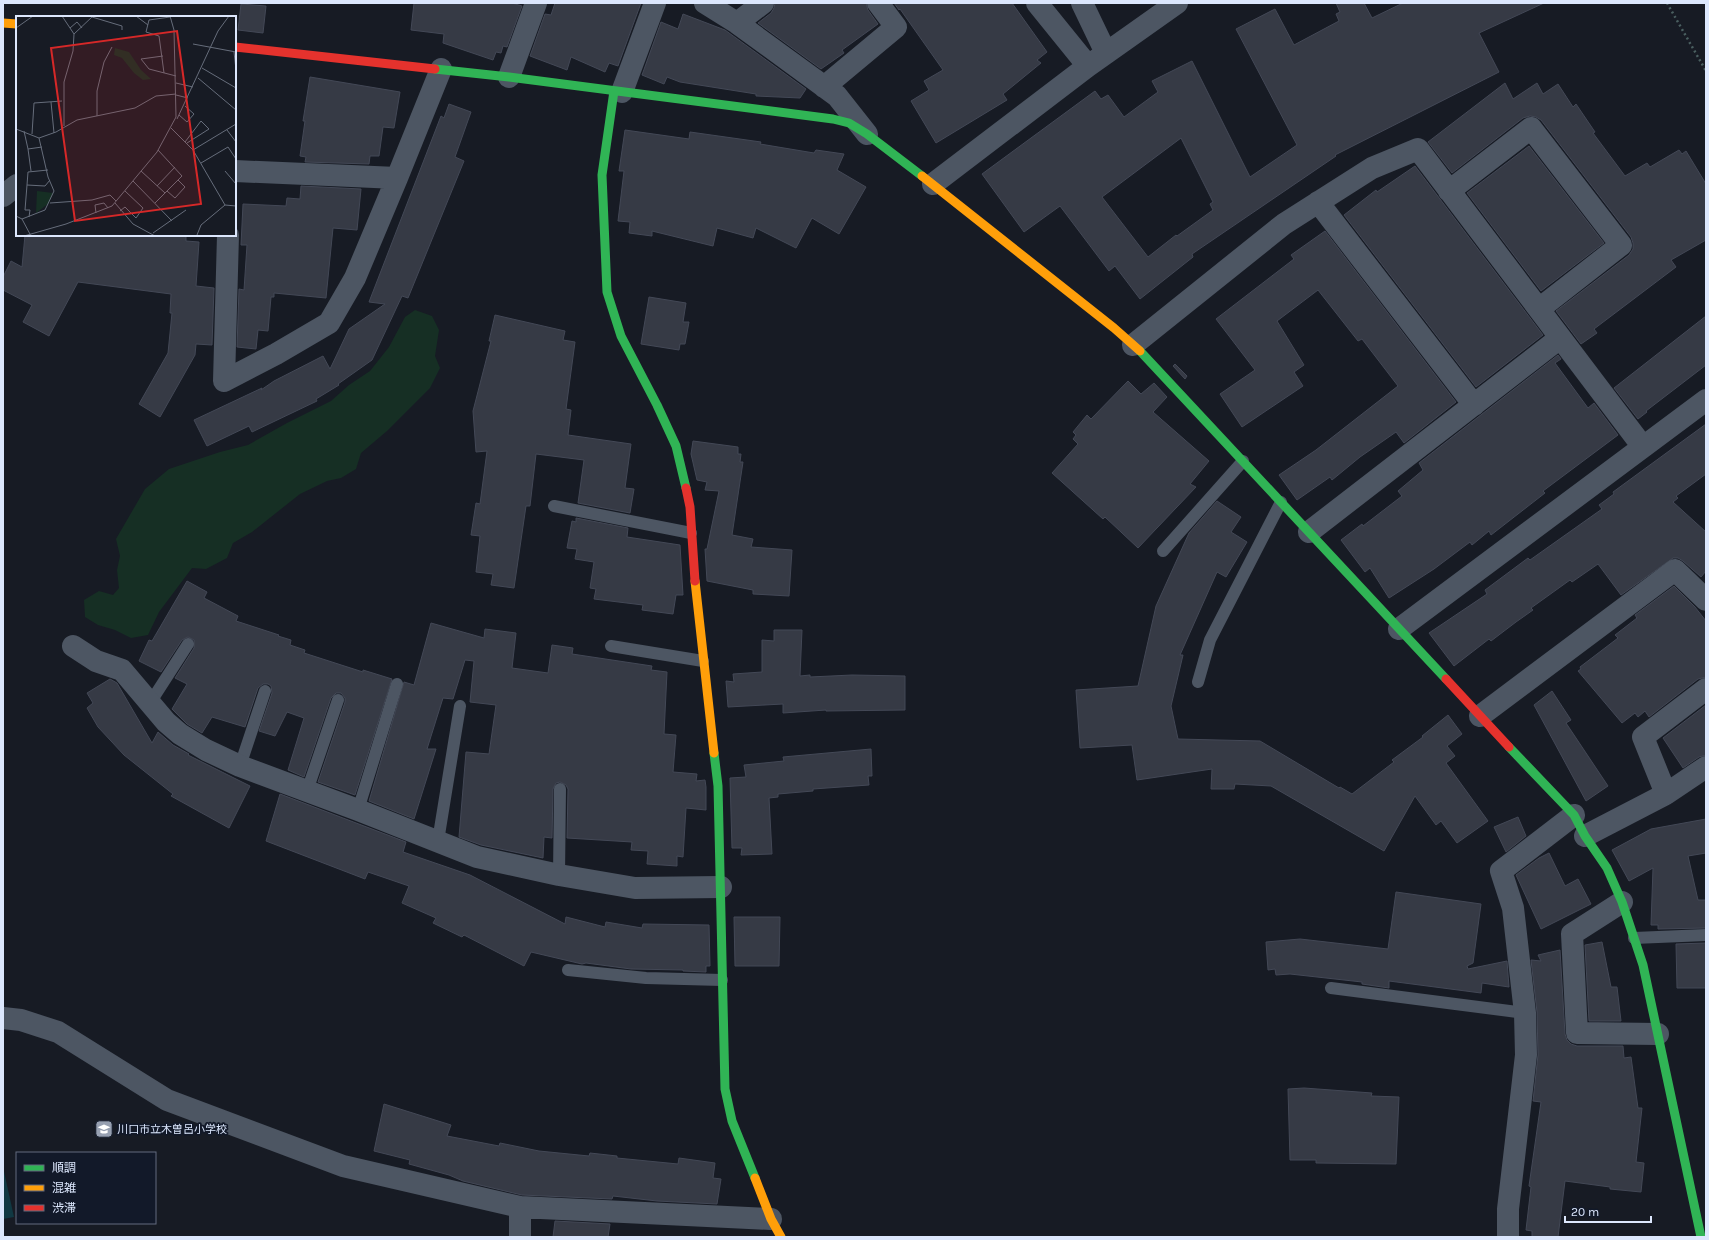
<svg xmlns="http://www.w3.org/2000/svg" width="1709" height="1240" font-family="Karla,'Noto Sans JP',sans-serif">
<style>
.green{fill:#162f24}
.water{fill:#103842}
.building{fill:#363a45;stroke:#434856;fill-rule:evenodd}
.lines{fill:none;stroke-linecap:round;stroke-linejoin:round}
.path{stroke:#4a5f60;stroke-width:2.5;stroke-dasharray:2 3;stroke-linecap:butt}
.lane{stroke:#4d5663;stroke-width:12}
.street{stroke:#4d5663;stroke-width:22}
.fast{stroke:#30b455;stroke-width:9}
.slow{stroke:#ff9f0a;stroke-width:9}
.jam{stroke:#e5322d;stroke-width:9}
.labels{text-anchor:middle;stroke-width:3.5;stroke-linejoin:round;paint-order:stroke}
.poi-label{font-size:11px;fill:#dce7fd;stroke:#121929;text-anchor:start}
.inset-road{fill:none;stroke:#666d7b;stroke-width:1}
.view{fill:#d62828;fill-opacity:0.15;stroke:#d62828;stroke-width:2}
.inset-edge{fill:none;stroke:#dce7fd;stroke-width:2}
</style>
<rect width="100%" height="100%" fill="#171b24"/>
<!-- green -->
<path class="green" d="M415 310 432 316 439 330 435 356 440 368 430 388 387 431 361 453 356 469 341 478 327 481 300 494 252 532 233 543 227 558 206 569 192 568 159 612 148 635 131 638 115 630 98 625 85 617 84 600 99 591 113 595 119 588 117 570 120 556 116 539 145 489 169 469 220 452 248 445 287 423 331 401 349 385 370 371 389 347 405 317Z"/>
<!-- water -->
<path class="water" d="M3 1167 14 1217 3 1219Z"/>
<!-- building -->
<path class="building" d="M414 3H512L522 6 507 47 503 46 501 53 496 52 493 60 443 43 444 34 411 30Z
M555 3H641L618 66 609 63 605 72 571 57 567 70 530 56 545 14 551 15Z
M775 3H866L868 10 878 24 842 50 844 53 821 69 758 23 771 13 774 8Z
M894 3H1012L1047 52 1037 60 1041 63 1003 94 1007 100 936 143 911 101 929 90 924 81 943 70 900 9 899 10Z
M1336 3H1364L1372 18 1403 3H1544L1479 33 1499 72 1335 155 1336 156 1192 254 1193 257 1140 299 1115 266 1109 271 1060 206 1024 232 982 174 1095 91 1101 99 1108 95 1124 117 1158 92 1152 81 1192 61 1250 177 1297 145 1236 29 1275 9 1294 45 1339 21 1336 14 1340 12ZM1181 138 1213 202 1210 204 1213 210 1177 236 1176 235 1148 257 1102 197Z
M241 4 266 6 263 33 238 30Z
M683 14 725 30 806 89 800 98 756 96V94L680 82 667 77 664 84 642 75 661 22 678 29Z
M310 77 400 92 394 128 383 127 379 156H370L369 164 305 162 306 157 300 156 305 121H303Z
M1505 83 1513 99 1537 83 1543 94 1558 84 1573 107 1576 104 1595 132 1593 133 1625 176 1647 163 1650 167 1679 150 1682 154 1686 151 1706 184V240L1671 260 1676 267 1594 329 1597 333 1581 344 1556 311 1629 255 1633 249V243L1631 237 1541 120 1536 117 1530 116 1523 118 1452 173 1428 142Z
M449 104 471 112 455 157 464 161 408 298 402 296 372 360 338 384 339 385 316 399 317 401 252 432 249 426 207 446 194 420 262 388 261 390 274 381 323 356 330 369 349 329 385 304 369 302 441 116 444 118Z
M625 130 689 139 690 132 761 142 760 144 814 153 816 150 844 154 837 170 866 187 839 234 812 218 796 248 756 228 753 238 717 228 713 246 652 231V236L629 233 630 222 618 221 624 171H619Z
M1529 146 1604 243 1541 291 1467 193Z
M1415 166 1543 335 1476 387 1344 215 1376 190 1377 192Z
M301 186 361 189 357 230 333 228 326 298 274 293V297H271L268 331 258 330 256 349 237 347 239 289 244 290 247 245H241L243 204 286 206 287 198 300 199Z
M1325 231 1456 402 1404 443 1396 432 1360 457 1332 480 1330 477 1297 500 1279 475 1316 450 1398 386 1362 339 1358 341 1318 290 1277 321 1304 365 1294 372 1303 386 1242 427 1220 394 1255 370 1216 319 1294 259 1291 255Z
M25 235H186V241L199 242 196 286 214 288 212 345 196 344 195 355 160 417 139 404 168 353 172 313H170L171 294 78 282 49 336 23 322 32 305 3 290V277L11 261 22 267Z
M649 297 686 303 683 322H689L685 344H680L679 350 641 344Z
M495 315 565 331 563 340 575 342 566 409 571 410 568 435 631 444 625 488 634 489 630 513 578 503 584 460 536 454 530 506H526L514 588 491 585 493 574 476 572 480 536 471 535 476 503 480 504 487 451 476 452 473 411 491 341H489Z
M1706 316V365L1646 411 1647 412 1638 419 1614 388Z
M1558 355 1561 359 1555 363 1588 408 1594 403 1618 435 1543 491 1545 493 1491 535 1489 531 1472 545 1470 542 1434 569 1389 598 1370 568 1365 572 1341 540 1362 524 1363 526 1402 496 1398 491 1423 470 1419 463Z
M1175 364 1187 376 1185 379 1173 366Z
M1128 381 1141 394 1154 383 1167 397 1153 412 1209 461 1190 484 1196 487 1138 548 1105 517 1103 519 1052 473 1078 444 1073 439 1076 435 1073 432 1087 415 1091 419Z
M1706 424V474L1676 496 1678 498 1673 502 1706 532V571L1701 577 1683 561 1678 558H1673L1621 595 1598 564 1572 582 1570 580 1531 608 1533 610 1516 622 1491 641 1489 639 1454 666 1429 633 1487 594 1485 590 1528 558 1530 560 1602 509 1599 505 1614 494 1613 492Z
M693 441 738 447V454H741L740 462H743L732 535 753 539 751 547 792 550 789 596 753 594V590L707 581 705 549H707L719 491 705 490 707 482 697 480 691 454Z
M1217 501 1241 517 1231 532 1247 542 1226 577 1217 572 1180 655H1183L1171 706 1178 739 1260 741 1339 788 1340 787 1352 794 1394 762 1392 760 1423 737 1422 736 1448 715 1462 734 1447 746 1455 756 1446 763 1488 821 1457 843 1441 821 1436 825 1415 796 1384 851 1271 786 1235 784 1234 789H1211L1212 769 1137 780 1132 745 1080 748 1076 690 1138 686 1156 606 1189 533Z
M576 518 628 528 627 537 680 545 683 595H676L673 614 642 610 643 605 594 599 596 589 590 588 594 562 575 559 577 549 567 548 572 521 576 522Z
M187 581 207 592 204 598 238 616 236 621 279 635 278 636 291 640 290 645 305 650 304 653 363 672V670L392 679 355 795 318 782 345 702V698L341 693H336L331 698 304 777 288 770 304 718 287 712 275 736 259 731 272 693 271 686 268 684H263L258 688 245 727 212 717 202 733 187 724 172 709 187 684 175 678 194 648V640L188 637 182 640 161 672 139 661 149 640 152 641Z
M1674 586 1695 607 1706 621V677L1698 679 1649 717 1645 711 1638 717 1635 713 1622 723 1578 671 1581 669 1580 667 1618 638 1615 635 1637 618 1635 615Z
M431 623 484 638 485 629 516 633 512 668 548 673 552 645 573 648 572 654 652 666 651 670 667 672 664 734 676 735 673 772 697 774 696 781 705 780 706 787V810L686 808 683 857 677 856V866L647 864 648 851 631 850 632 842 567 838 568 789 566 785 560 782 556 783 553 789 552 838 544 837 543 858 481 845 459 837 466 752 489 754 496 705 470 702 474 661 465 660 453 699 443 698 427 749H436L414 819 369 801 404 682 414 685Z
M774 630H802L800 676 810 675V677L852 675 905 676V710L826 711V710L783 713V704L728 707 726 681 734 682 733 674 762 672V640L774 641Z
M110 679 117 683 152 743 158 732 173 745 189 754 188 755 250 786 229 828 171 796 173 794 124 755 98 727 87 708 93 703 87 693Z
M1552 691 1571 720 1566 723 1608 786 1586 801 1534 705Z
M1706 705V755L1699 757 1683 768 1663 738Z
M871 749 872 776H868L869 785 813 789V791L778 794V797L769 798 772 854 741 855 742 848H732L730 778 746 777 744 765 784 761 783 757Z
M280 794 406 842 403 852 470 875 565 924 566 917 605 927 606 922 642 928 643 924 709 925 710 966H706V972L683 971V970L631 969 586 963 582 964 531 952 524 966 464 935 462 937 433 923 436 918 402 903 409 886 368 872 365 879 266 841Z
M1518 817 1526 836 1506 852 1494 827Z
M1706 819V853L1688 856 1698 900H1706V928L1658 929V925H1651L1653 868 1629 881 1612 850 1651 829Z
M1549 853 1565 886 1578 879 1591 904 1541 929 1516 875 1539 858Z
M1396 892 1481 904 1473 963 1467 966 1468 969 1507 961 1509 987 1482 983 1481 993 1389 981V988L1362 984V982L1290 974 1276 975 1275 969 1268 970 1266 942 1300 939 1388 949Z
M734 917H780L779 966H735Z
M1602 942 1611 987H1617L1621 1021H1589L1585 945Z
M1706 943V988H1677L1676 944Z
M1560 950 1565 1034 1567 1040 1571 1044 1577 1046H1623L1624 1058 1631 1057 1638 1108H1642L1636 1162 1644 1163 1641 1192 1610 1189V1187L1565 1181 1558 1237H1532V1231L1526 1230 1531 1187 1529 1186 1541 1102 1533 1101 1538 1055 1537 1012 1531 960 1541 961 1538 955Z
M1304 1088 1372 1093 1371 1096 1399 1097 1396 1164 1316 1163V1160H1290L1288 1089Z
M384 1104 451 1125 447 1136 499 1146 500 1143 539 1151 589 1156 590 1153 617 1156V1158L678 1164 679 1158 715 1163 713 1178 721 1179 717 1204 657 1201 613 1196 612 1199 522 1195 463 1181 449 1175 409 1164 410 1160 374 1151Z
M555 1221 610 1224 608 1237H553Z"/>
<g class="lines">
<!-- path -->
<path class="path" d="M1667 3 1706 71"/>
<!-- lane -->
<path class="lane" d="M554 506 691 533
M1163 551 1243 461
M611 646 703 661
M1198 682 1210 640 1281 502
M150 703 188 644
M240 766 265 691
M307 791 338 700
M358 810 397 684
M438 841 460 706
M559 875 560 789
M1634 938 1706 935
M568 970 646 978 722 980
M1331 988 1525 1013"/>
<!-- street -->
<path class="street" d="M705 3 737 23 837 96 867 134
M1037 3 1088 66
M1082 3 1106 53
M737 23 763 3
M509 77 536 3
M824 87 896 27 878 3
M622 92 655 3
M235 171 397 178
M933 184 1088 66 1177 3
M1449 191 1531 128 1621 245 1539 309
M3 196 17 185
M1318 202 1474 405
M228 235 224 381 276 354 329 323 355 278 397 178 441 69
M1133 345 1284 224 1372 168 1418 149 1643 447
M1309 532 1560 338
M1399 629 1706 400
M73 646 96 661 122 670 166 722 180 734 206 750 240 766 358 810 477 857 559 875 635 888 721 887
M1480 716 1675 570 1706 600
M1666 794 1643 737 1706 689
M1585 836 1666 794 1706 767
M1622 902 1572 934 1577 1033 1658 1034
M3 1018 21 1020 58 1032 167 1100 343 1166 520 1207 771 1219
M520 1237V1207
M1508 1237V1209L1526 1055 1525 1013 1513 908 1501 871 1574 815"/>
<!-- fast -->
<path class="fast" d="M435 69 509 77 833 119 849 123 867 134 922 176
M614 91 602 175 607 292 621 336 657 405 676 446 686 488
M1140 351 1446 679
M1509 747 1574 815 1585 836 1607 868 1622 902 1643 965 1701 1237
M714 753 718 786 725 1089 732 1121 755 1178"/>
<!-- slow -->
<path class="slow" d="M3 23 17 24
M922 176 1114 328 1140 351
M695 581 714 753
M755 1178 771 1219 781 1237"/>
<!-- jam -->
<path class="jam" d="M235 47 435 69
M686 488 690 507 695 581
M1446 679 1509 747"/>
</g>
<!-- icons -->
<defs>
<symbol id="school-square" viewBox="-11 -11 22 22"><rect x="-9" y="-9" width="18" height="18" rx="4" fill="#97a0b1" stroke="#121929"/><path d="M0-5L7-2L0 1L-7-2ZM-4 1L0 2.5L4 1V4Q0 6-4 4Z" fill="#fff"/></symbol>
</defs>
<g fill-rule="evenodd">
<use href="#school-square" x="94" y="1119" width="20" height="20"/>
</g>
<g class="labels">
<!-- poi labels -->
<g class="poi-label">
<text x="117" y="1133">川口市立木曽呂小学校</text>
</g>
</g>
<!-- overview -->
<g transform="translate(16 16)">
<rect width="220" height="220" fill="#171b24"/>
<path d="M99 32 113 36 125 54 135 63 127 64 118 57 106 42 98 39ZM21 175 37 177 33 187 20 197Z" fill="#162f24"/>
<path class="inset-road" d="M46 0 58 18 57 35 48 66V110M120 0 132 9M76 1 106 10V14M0 12 17 0M54 12 61 6 66 12M58 18 77 0M177 28 220 36M218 36 220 54M147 40 125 43 133 53 160 60M186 52 220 72M148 57 143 20 130 16 133 4 154 1M182 62 220 94M160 67 177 71M160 79 172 82M35 86 38 117M163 99 171 106 178 98 169 90M81 100V75L88 46 96 31M161 103 202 15 213 0M155 112 177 134 209 189 220 190M0 113 23 122 32 161 38 175 29 194 6 203 0 200M211 114 220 126M8 115 12 133 26 131M16 118 18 87 46 85M23 122 40 116 61 104 119 92 140 80 160 78M169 126 185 105 193 113 171 127M12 133 15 155M177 134 220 108M185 147 212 131 220 143M32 154 12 156 11 169 29 170 34 164M125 155 149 177M209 155 220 168M117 165 156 205M11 169 9 194H14L13 201M141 170 159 151M151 175 159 182 169 171 162 164M34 187 76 184 94 179 100 185M99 187 117 208 139 220M139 187 166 160 142 134M104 195 109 191 120 202 127 192 109 175M80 197 79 189 88 187 92 192M6 203 15 220M137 217 170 194M181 219 185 209 209 189M8 220 50 208 96 190 141 136 160 101 158 14 154 0"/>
<path class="view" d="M161 15 185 188 59 205 35 32Z"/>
<rect width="220" height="220" class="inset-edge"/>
</g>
<!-- border -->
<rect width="1709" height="1240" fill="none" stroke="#dce7fd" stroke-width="8"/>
<!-- legend -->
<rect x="16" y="1152" width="140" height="72" fill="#121929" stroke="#636b7e"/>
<rect x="24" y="1165" width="20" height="6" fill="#30b455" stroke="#636b7e"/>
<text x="52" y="1172" font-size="12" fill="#dce7fd">順調</text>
<rect x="24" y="1185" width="20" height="6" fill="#ff9f0a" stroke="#636b7e"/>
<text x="52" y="1192" font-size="12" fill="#dce7fd">混雑</text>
<rect x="24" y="1205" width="20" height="6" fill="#e5322d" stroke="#636b7e"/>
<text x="52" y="1212" font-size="12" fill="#dce7fd">渋滞</text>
<!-- scale -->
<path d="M1565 1216v6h86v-6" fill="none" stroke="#dce7fd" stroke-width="2"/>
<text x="1571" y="1216" font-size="12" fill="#dce7fd" stroke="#121929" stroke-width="3" paint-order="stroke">20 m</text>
</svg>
